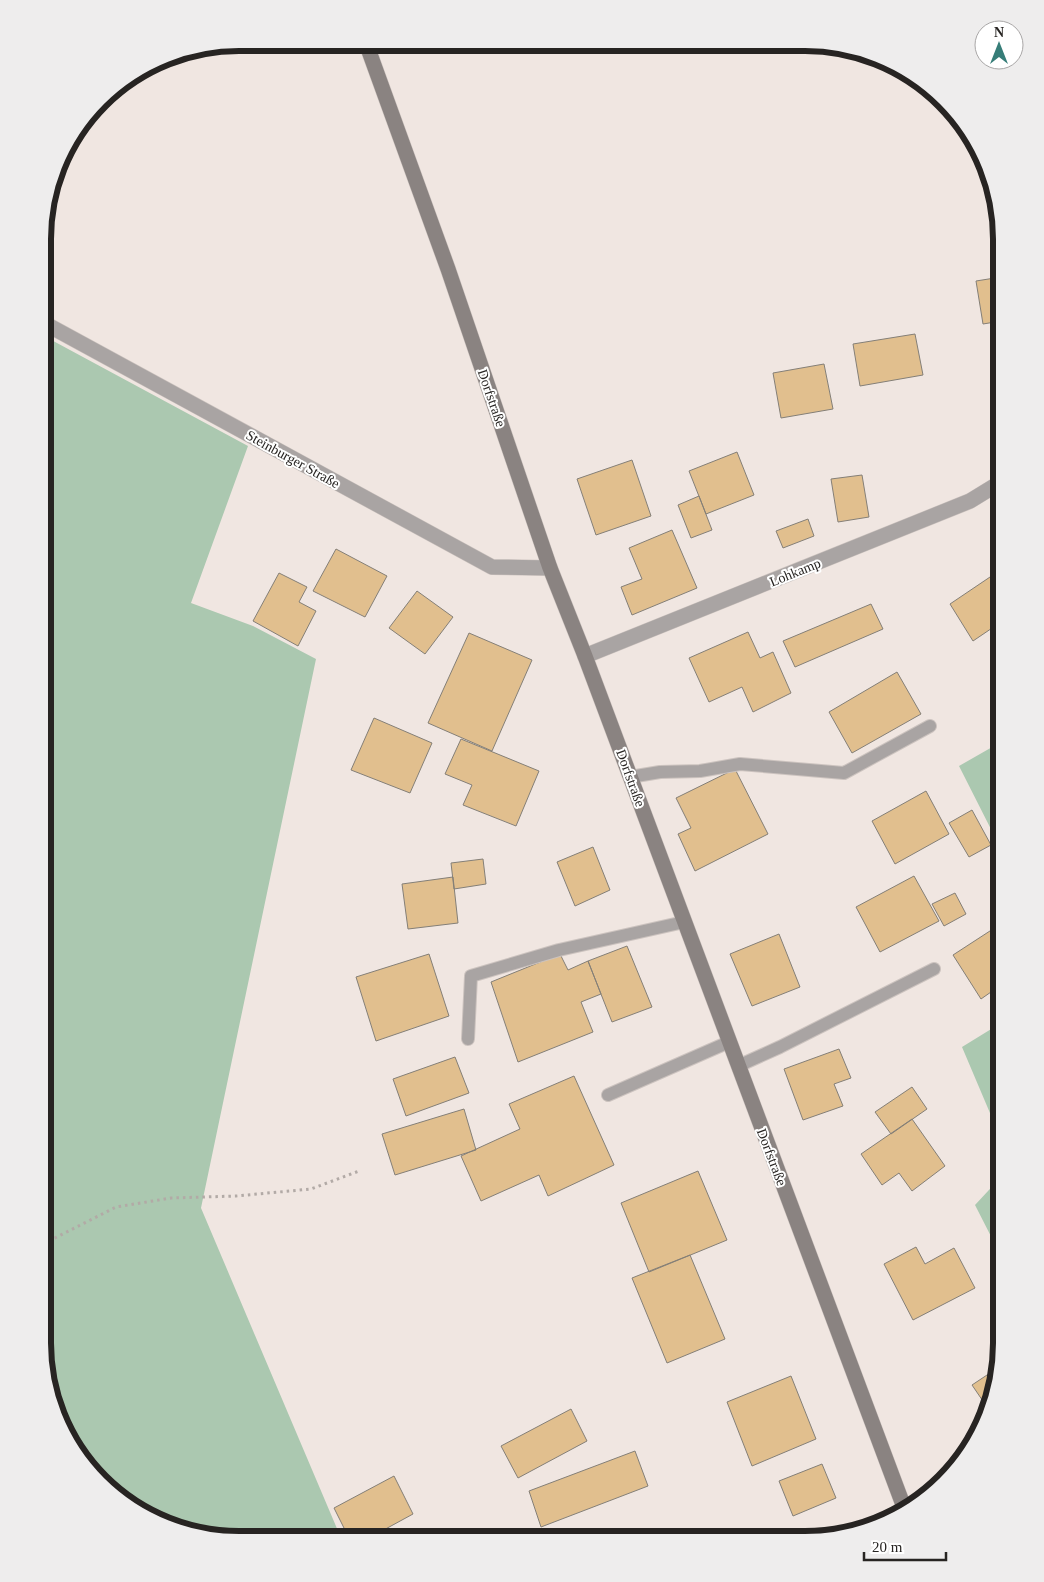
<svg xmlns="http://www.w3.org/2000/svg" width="1044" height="1582" font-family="'Times New Roman',serif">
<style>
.green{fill:#abc8b0}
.building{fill:#e1bf8e;stroke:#847f77}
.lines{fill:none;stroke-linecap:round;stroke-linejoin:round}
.lane-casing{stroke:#ccc3bf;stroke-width:14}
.street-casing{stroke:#ccc3bf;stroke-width:16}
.secondary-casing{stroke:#ccc3bf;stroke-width:16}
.path{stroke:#b2aaa6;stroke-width:3;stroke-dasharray:2.5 4;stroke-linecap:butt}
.lane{stroke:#a9a4a3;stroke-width:12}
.street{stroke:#a9a4a3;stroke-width:15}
.secondary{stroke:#8a8381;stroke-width:15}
.labels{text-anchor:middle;stroke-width:4;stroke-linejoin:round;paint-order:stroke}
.street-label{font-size:14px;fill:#272422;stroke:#fff}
.rim{fill:none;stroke:#272422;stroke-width:6}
</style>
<rect width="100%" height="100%" fill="#f0e6e1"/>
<!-- green -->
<path class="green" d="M44 336 248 446 191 603 253 626 316 659 201 1208 341 1538H214L164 1525 120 1499 83 1463 58 1418 43 1342Z
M1001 742V914L995 904 1000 847 959 766Z
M1001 1023V1139L962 1047Z
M1001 1177V1256L975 1205Z"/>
<!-- building -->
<path class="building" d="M1001 277V321L983 324 976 281Z
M915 334 923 375 860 386 853 344Z
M824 364 833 409 781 418 773 373Z
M737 452 754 495 706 514 689 471Z
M632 460 651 516 596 535 577 479Z
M862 475 869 517 838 522 831 479Z
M699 496 712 530 691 538 678 505Z
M808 519 814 536 783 548 776 531Z
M672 530 697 588 632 615 621 587 642 579 629 548Z
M336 549 387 576 365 617 313 591Z
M279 573 307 587 299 602 316 611 298 646 253 621Z
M993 575 1001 588V622L973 641 950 604Z
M417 591 453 617 425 654 389 628Z
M871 604 883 629 795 667 783 641Z
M748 632 760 658 773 652 791 693 753 712 742 687 709 702 689 658Z
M469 633 532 660 492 751 428 723Z
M897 672 921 714 852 753 829 712Z
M374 718 432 743 410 793 351 770Z
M461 739 539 771 516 826 463 805 472 785 445 774Z
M735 769 768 834 695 871 678 834 691 828 676 798Z
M926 791 949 834 895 864 872 821Z
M972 810 991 845 969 857 949 823Z
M593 847 610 890 575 906 557 862Z
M483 859 486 884 454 889 451 863Z
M914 876 939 921 880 952 856 907Z
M453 877 458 923 408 929 402 884Z
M955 893 966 914 944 926 932 904Z
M993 929 1001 941V985L981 999 953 955Z
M779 934 800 987 752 1006 730 954Z
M627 946 652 1007 612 1022 588 961Z
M429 954 449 1016 376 1041 356 977Z
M560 954 568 970 588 961 601 994 581 1002 593 1032 518 1062 491 982Z
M839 1049 851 1078 834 1084 843 1106 803 1120 784 1069Z
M455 1057 469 1093 406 1116 393 1079Z
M574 1076 614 1165 548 1196 539 1175 481 1201 461 1156 520 1129 509 1104Z
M912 1087 927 1109 891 1134 875 1112Z
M464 1109 476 1150 395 1175 382 1134Z
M912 1119 945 1166 912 1191 899 1173 882 1185 861 1154Z
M698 1171 727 1240 649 1272 621 1203Z
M916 1247 925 1264 954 1248 975 1288 913 1320 884 1264Z
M690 1255 725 1339 667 1363 632 1278Z
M999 1367 991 1406 989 1410 972 1385Z
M791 1376 816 1439 752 1466 727 1402Z
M571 1409 587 1441 518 1478 501 1446Z
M635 1451 648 1486 541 1527 529 1491Z
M822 1464 836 1498 793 1516 779 1481Z
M394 1476 413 1514 369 1538H349L334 1508Z"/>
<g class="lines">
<defs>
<path id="lane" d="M630 777 660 772 700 771 740 764 844 773 930 726
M468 1039 471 976 559 950 684 922
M738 1066 780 1047 934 969
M608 1095 729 1042"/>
<path id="street" d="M44 323 492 567 550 568
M585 656 970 501 1001 482"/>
<path id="secondary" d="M366 43 448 269 550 568 585 656 905 1510"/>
</defs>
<!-- lane casing -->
<use href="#lane" class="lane-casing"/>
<!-- street casing -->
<use href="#street" class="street-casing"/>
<!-- secondary casing -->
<use href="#secondary" class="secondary-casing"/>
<!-- path -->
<path class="path" d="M43 1244 116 1207 171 1198 236 1196 311 1189 359 1171"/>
<!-- lane -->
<use href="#lane" class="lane"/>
<!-- street -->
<use href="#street" class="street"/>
<!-- secondary -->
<use href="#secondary" class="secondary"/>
</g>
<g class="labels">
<!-- street labels -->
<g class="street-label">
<text transform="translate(492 398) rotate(71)" y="5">Dorfstraße</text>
<text transform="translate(293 459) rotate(29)" y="5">Steinburger Straße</text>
<text transform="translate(795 572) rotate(-22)" y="5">Lohkamp</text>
<text transform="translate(631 778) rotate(70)" y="5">Dorfstraße</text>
<text transform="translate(772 1157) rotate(69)" y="5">Dorfstraße</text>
</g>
</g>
<!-- crop -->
<path d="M0 0H1044V1582H0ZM239 51H805A188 188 0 0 1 993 239V1343A188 188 0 0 1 805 1531H239A188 188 0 0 1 51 1343V239A188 188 0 0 1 239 51Z" fill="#eeeded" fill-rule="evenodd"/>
<path class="rim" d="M239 51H805A188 188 0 0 1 993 239V1343A188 188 0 0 1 805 1531H239A188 188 0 0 1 51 1343V239A188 188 0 0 1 239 51Z"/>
<!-- north arrow -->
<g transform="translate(999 45)"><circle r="24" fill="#ffffff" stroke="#a9a7a7"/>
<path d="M0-4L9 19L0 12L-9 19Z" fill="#367d78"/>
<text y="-8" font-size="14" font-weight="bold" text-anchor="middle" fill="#272422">N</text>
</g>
<!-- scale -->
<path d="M864 1552v8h82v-8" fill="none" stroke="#272422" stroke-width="2.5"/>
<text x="872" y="1552" font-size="15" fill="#272422" stroke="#ffffff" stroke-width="4" paint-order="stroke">20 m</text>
</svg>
